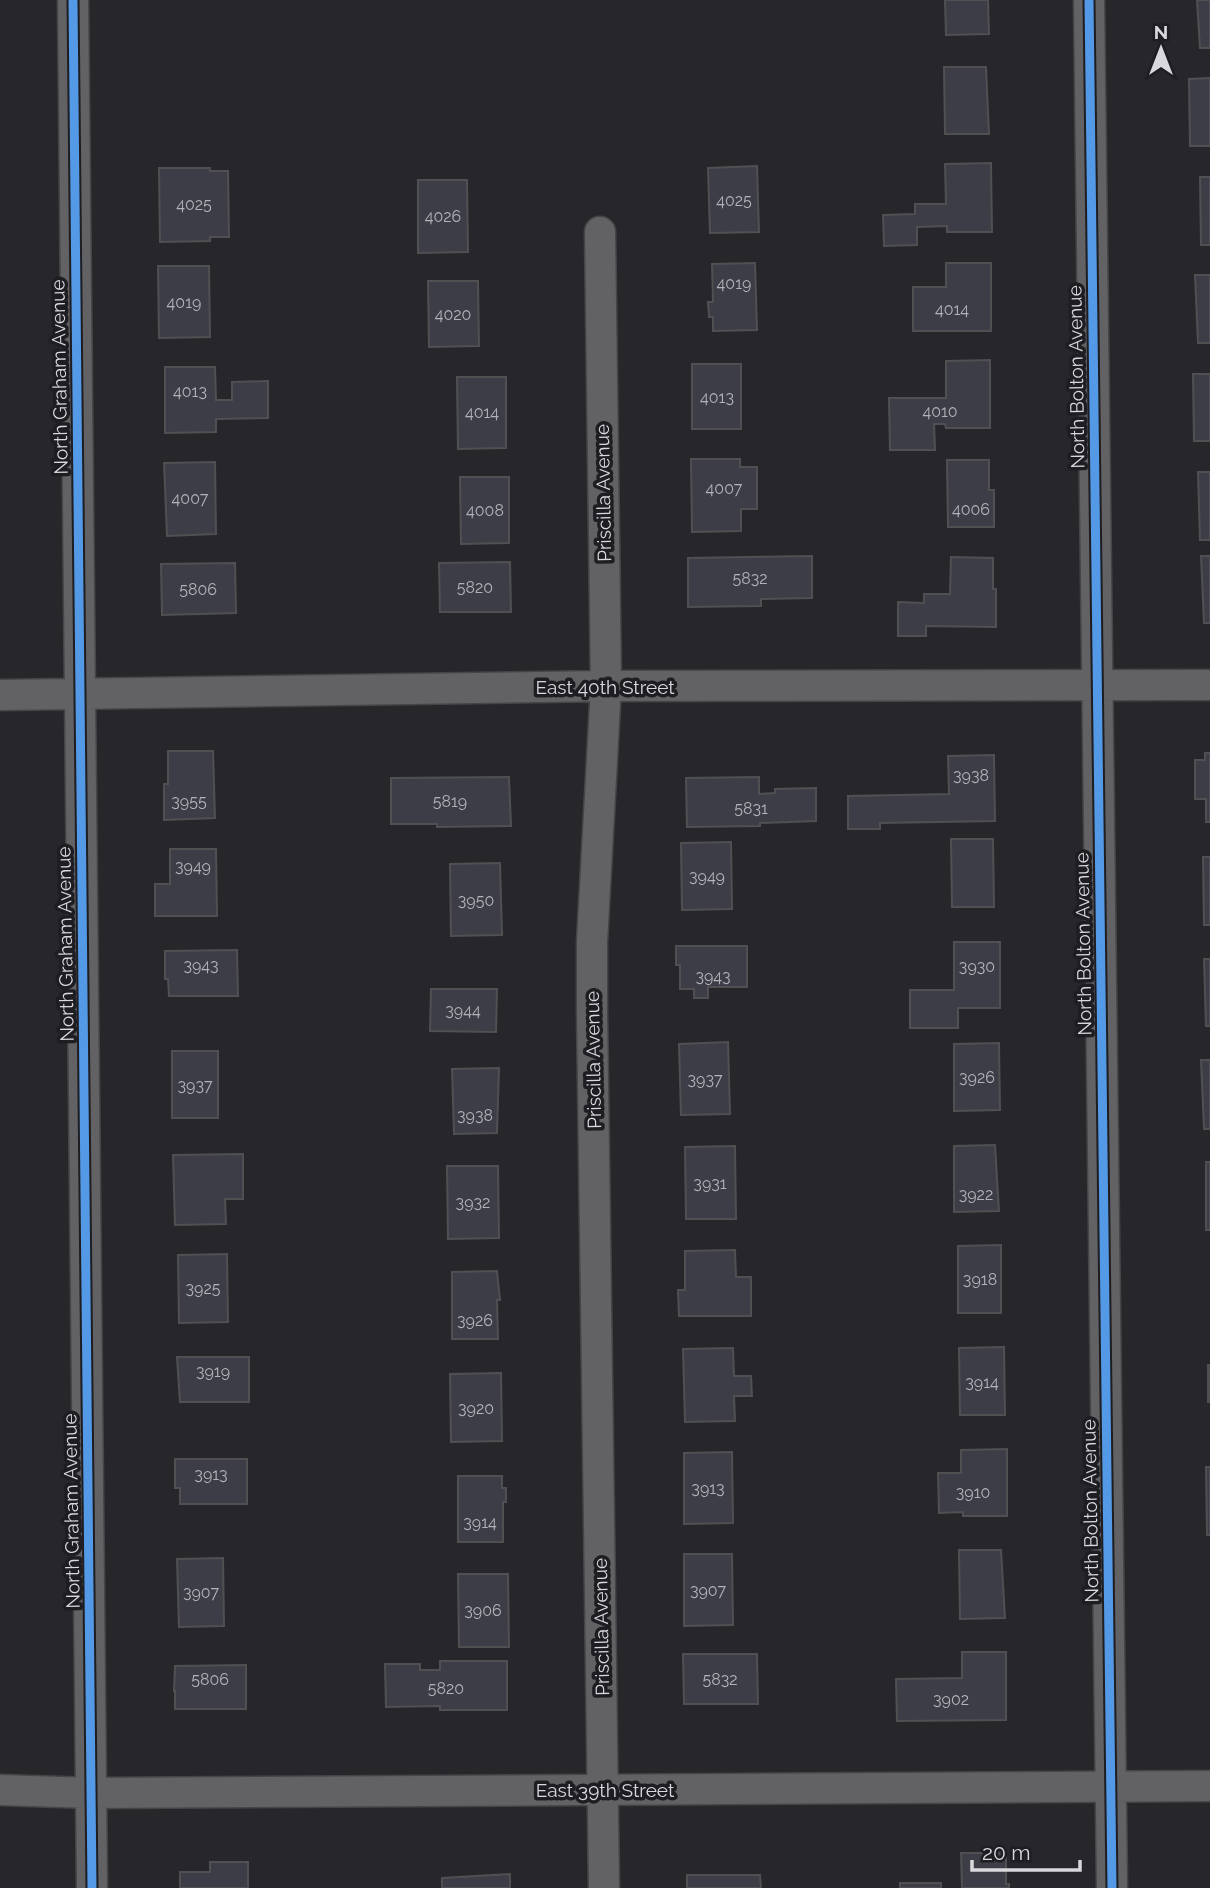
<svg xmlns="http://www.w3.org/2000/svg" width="1210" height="1888" font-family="Raleway,sans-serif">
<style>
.building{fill:#3d3d47;stroke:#505053;stroke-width:2}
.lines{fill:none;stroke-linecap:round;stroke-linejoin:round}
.street-casing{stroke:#454548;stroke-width:33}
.street{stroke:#626265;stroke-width:30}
.cycleway-casing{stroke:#1d1d22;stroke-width:13}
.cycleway{stroke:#5399e6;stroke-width:9}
.labels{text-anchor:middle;stroke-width:7;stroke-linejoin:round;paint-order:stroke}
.number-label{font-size:16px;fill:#b2b2b8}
.street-label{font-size:19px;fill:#d9d9dd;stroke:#1d1d22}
</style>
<rect width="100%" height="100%" fill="#27272b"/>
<!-- building -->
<path class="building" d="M945 0H988L989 34 946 35Z
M1197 0H1210V48H1200Z
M944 67H986L989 134H945Z
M1210 78V146H1190L1189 79Z
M991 163 992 232H947V226L917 227V245L884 246 883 215 915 214V204H946L945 164Z
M757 166 759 232 710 233 708 168Z
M159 168H210V171H228L229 237H210V241L160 242Z
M1200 177H1210V245H1201Z
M418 180H467L468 252 418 253Z
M755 263 757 330 713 331V317H709L708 302H713L712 264Z
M946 263H991V331H913V287H946Z
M158 266H209L210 337 159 338Z
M1195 275H1210V343H1198Z
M428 281H478L479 346 429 347Z
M990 360V428H946L945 424H934L935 450H890L889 398H946V361Z
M692 364H741V429H692Z
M165 367H215L216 400H232V382L268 381V418L216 419V432L165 433Z
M1193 374H1210V441H1194Z
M457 377H506V448L458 449Z
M691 459H740V467H757V509H741V531L692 532Z
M947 460H989V490H994V527H948Z
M215 462 216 534 167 536 164 463Z
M1198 472H1210V540H1200Z
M460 477H509V543L461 544Z
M812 556V598L761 599V606L688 607V558Z
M1201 556H1210V623H1204Z
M951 557 993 558V589H996V627L926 626V636H898V602L924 603V594H950Z
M510 562 511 612H440L439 563Z
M235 563 236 613 162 615 161 564Z
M168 751H213L215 818 164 820V784H168Z
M1205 753H1210V822H1206V799H1195V760H1205Z
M994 755 995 821 880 823V829H848V796L949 794 948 756Z
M509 777 511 826 437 827V824H391V778Z
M759 777V794L775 793V789L816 788V821L760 823V826L687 827 686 778Z
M951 839H993L994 907H952Z
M731 842 732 909 682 910 681 843Z
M170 849H216L217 916H155V884H170Z
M1203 857H1210V925H1204Z
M500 863 502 935 451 936 450 864Z
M954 942H1000V1008H958V1028H910V990H954Z
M676 946H747V987H708V998H694V989H680V965H676Z
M237 950 238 996H169L168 979H165V951Z
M1204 959H1210V1026H1206Z
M431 989H497L496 1032 430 1031Z
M728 1042 730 1114 681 1115 679 1044Z
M999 1043 1000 1110 954 1111V1044Z
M172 1051H218V1118H172Z
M1201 1060H1210V1129H1204Z
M499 1068 497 1133 454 1134 452 1069Z
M995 1145 999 1211 954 1212V1146Z
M735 1146 736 1219H686L685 1147Z
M243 1154V1199H225L226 1224 175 1225 173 1155Z
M1206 1162H1210V1230H1206Z
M447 1166H498L499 1238 448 1239Z
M1001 1245V1313H958V1246Z
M735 1250 736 1277H751V1316H679L678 1290H685V1251Z
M227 1254 228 1322 179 1323 178 1255Z
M497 1271 500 1300H497L498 1339H452V1272Z
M1004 1347 1005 1415H960L959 1348Z
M733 1348 734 1376H751L752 1396H734L735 1421 685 1422 683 1349Z
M177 1357H249V1402H180Z
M1208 1365H1210V1402H1208Z
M501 1373 502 1441 451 1442 450 1374Z
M1007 1449V1516H963V1512L939 1513 938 1473H961V1450Z
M732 1452 733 1523 684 1524V1453Z
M175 1459H247V1504H180V1488H175Z
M1206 1467H1210V1535H1207Z
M458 1476H502V1488H506V1502H503V1542H458Z
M959 1550H1001L1005 1618 960 1619Z
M684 1554H732L733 1625 684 1626Z
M223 1558 224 1626 179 1627 177 1559Z
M458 1574H508L509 1647H459Z
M962 1652H1006V1720L897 1721 896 1679 962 1678Z
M683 1654H757L758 1704H684Z
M440 1661H507V1710H440V1706L386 1707 385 1664H420V1670H440Z
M246 1665V1709H175V1691H174L175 1666Z
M961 1853H1006V1884H1009V1888H962Z
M210 1862H248V1888H180V1872H210Z
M510 1874V1888H442V1878Z
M687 1875H760L761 1888H687Z
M900 1883H941V1888H900Z"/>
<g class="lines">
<defs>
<path id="street" d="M73 0 92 1888
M1089 0 1112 1888
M600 232 606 686 592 942V1010L604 1888
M0 695 606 686 1210 685
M0 1790 91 1793 1210 1786"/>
</defs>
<!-- street casing -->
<use href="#street" class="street-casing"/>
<!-- street -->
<use href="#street" class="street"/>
<defs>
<path id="cycleway" d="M73 0 92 1888
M1089 0 1112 1888"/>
</defs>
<!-- cycleway casing -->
<use href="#cycleway" class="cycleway-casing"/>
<!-- cycleway -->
<use href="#cycleway" class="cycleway"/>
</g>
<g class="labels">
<!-- number labels -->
<g class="number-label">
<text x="734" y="206">4025</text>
<text x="194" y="210">4025</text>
<text x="443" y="222">4026</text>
<text x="734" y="289">4019</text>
<text x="184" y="308">4019</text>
<text x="952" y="315">4014</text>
<text x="453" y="320">4020</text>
<text x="190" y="397">4013</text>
<text x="717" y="403">4013</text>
<text x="940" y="417">4010</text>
<text x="482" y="418">4014</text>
<text x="724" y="494">4007</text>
<text x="190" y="504">4007</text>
<text x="971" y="515">4006</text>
<text x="485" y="516">4008</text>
<text x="750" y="584">5832</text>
<text x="475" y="593">5820</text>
<text x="198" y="595">5806</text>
<text x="971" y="781">3938</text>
<text x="189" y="807">3955</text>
<text x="450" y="807">5819</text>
<text x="751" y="814">5831</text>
<text x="193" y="872">3949</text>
<text x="707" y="882">3949</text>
<text x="476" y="906">3950</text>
<text x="201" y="971">3943</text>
<text x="977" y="972">3930</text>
<text x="713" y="982">3943</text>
<text x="463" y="1016">3944</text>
<text x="977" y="1083">3926</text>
<text x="705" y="1085">3937</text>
<text x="195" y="1091">3937</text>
<text x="475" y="1121">3938</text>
<text x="710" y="1189">3931</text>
<text x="976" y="1200">3922</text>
<text x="473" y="1208">3932</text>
<text x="980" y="1285">3918</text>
<text x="203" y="1294">3925</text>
<text x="475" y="1326">3926</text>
<text x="213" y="1377">3919</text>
<text x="982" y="1388">3914</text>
<text x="476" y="1414">3920</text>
<text x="211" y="1480">3913</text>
<text x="708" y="1494">3913</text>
<text x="973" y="1498">3910</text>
<text x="480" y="1528">3914</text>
<text x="708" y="1596">3907</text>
<text x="201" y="1598">3907</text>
<text x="483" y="1616">3906</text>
<text x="210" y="1685">5806</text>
<text x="720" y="1685">5832</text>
<text x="446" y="1694">5820</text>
<text x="951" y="1705">3902</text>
</g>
<!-- street labels -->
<g class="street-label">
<text transform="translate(59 377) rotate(-91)" y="7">North Graham Avenue</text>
<text transform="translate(1076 377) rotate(-91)" y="7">North Bolton Avenue</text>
<text transform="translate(603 493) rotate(-91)" y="7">Priscilla Avenue</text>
<text x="605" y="694">East 40th Street</text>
<text transform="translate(65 944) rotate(-91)" y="7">North Graham Avenue</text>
<text transform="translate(1083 944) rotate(-91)" y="7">North Bolton Avenue</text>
<text transform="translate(593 1060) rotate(-91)" y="7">Priscilla Avenue</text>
<text transform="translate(71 1511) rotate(-91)" y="7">North Graham Avenue</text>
<text transform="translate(1090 1511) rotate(-91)" y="7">North Bolton Avenue</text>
<text transform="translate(601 1627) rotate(-91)" y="7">Priscilla Avenue</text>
<text x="605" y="1797">East 39th Street</text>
</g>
</g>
<!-- north arrow -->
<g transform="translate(1161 49)" stroke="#1d1d22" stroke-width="5" paint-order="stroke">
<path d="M0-5L12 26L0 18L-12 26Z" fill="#d9d9dd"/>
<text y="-10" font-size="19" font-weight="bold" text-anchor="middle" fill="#d9d9dd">N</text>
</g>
<!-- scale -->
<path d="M972 1860v10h108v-10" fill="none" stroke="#d9d9dd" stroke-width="3.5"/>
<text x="982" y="1860" font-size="21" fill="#d9d9dd" stroke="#1d1d22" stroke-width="5" paint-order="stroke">20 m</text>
</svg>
